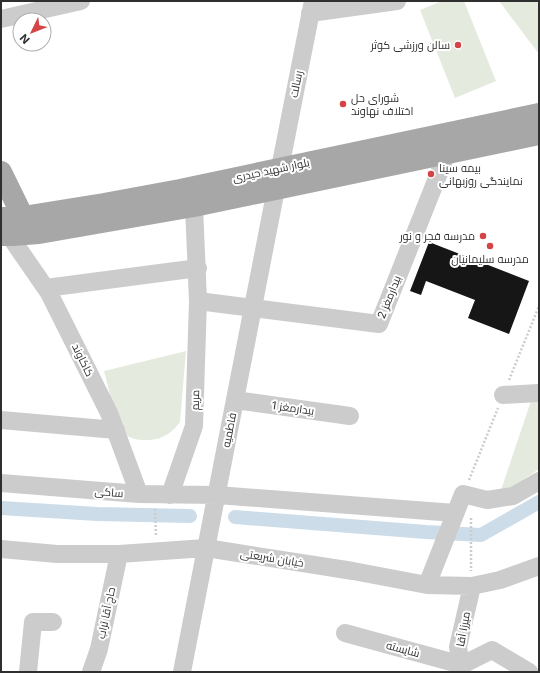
<svg xmlns="http://www.w3.org/2000/svg" width="540" height="673" font-family="Inter,Cairo,sans-serif">
<style>
.green{fill:#e4ebde}
.lines{fill:none;stroke-linecap:round;stroke-linejoin:round}
.canal{stroke:#ccdce9;stroke-width:14}
.building{fill:#161616}
.path{stroke:#ccc;stroke-width:2.5;stroke-dasharray:2 2;stroke-linecap:butt}
.minor{stroke:#ccc;stroke-width:18}
.major{stroke:#a7a7a7;stroke-width:22}
.poi-dot{fill:#d44345;stroke:#fff;stroke-width:1.5}
.labels{text-anchor:middle;stroke-width:4;stroke-linejoin:round;paint-order:stroke}
.poi-label{font-size:11px;fill:#2f2f2f;stroke:#fff;text-anchor:end}
.street-label{font-size:11px;fill:#2f2f2f;stroke:#fff}
</style>
<rect width="100%" height="100%" fill="#fff"/>
<!-- green -->
<path class="green" d="M442 1H464L496 81 455 98 420 10Z
M499 1H539V54Z
M186 351 180 422C173 432 163 439 150 440 141 440 130 440 124 433 116 424 108 385 104 371Z
M535 389H539V469L499 496Z"/>
<g class="lines">
<!-- canal -->
<path class="canal" d="M1 508 97 514 190 516
M235 517 426 532 481 535 539 502"/>
</g>
<!-- building -->
<path class="building" d="M429 242 529 281 509 334 468 318 475 300 426 281 421 295 410 291Z"/>
<g class="lines">
<!-- path -->
<path class="path" d="M509 380 539 306
M469 480 498 408
M155 509 156 536
M471 518V571"/>
<!-- minor -->
<path class="minor" d="M310 13 397 1
M1 19 81 1
M280 168 313 1
M9 235 49 293 109 413 139 494
M46 288 198 268
M198 301 379 324 447 153
M503 395 539 393
M235 400 350 416
M1 420 116 430
M1 483 139 494 217 495 455 513
M170 495 194 426 198 301 194 206
M1 549 57 554H119L206 548 353 571 427 585 472 586 500 580 539 566
M427 585 463 494 487 500 513 496 539 481
M345 633 462 665 492 650 529 672
M28 672 33 622H53
M91 672 99 649 119 554
M182 672 276 189
M462 672 458 647 472 586"/>
<!-- major -->
<path class="major" d="M1 172 23 217 30 227
M1 218 23 217 104 204 180 190 539 114
M1 235H12L39 233 194 206 539 134"/>
</g>
<!-- markers -->
<g class="poi-dot">
<circle cx="458" cy="45" r="4"/>
<circle cx="343" cy="104" r="4"/>
<circle cx="431" cy="174" r="4"/>
<circle cx="483" cy="236" r="4"/>
<circle cx="490" cy="246" r="4"/>
</g>
<g class="labels">
<!-- poi labels -->
<g class="poi-label">
<text x="450" y="49">سالن ورزشی کوثر</text>
<text x="351" y="102" text-anchor="start">شورای حل<tspan x="351" dy="13">اختلاف نهاوند</tspan></text>
<text x="439" y="172" text-anchor="start">بیمه سینا<tspan x="439" dy="13">نمایندگی روزبهانی</tspan></text>
<text x="475" y="240">مدرسه فجر و نور</text>
<text x="490" y="263" text-anchor="middle">مدرسه سلیمانیان</text>
</g>
<!-- street labels -->
<g class="street-label">
<text transform="translate(296 84) rotate(-79)" y="4">رسالت</text>
<text transform="translate(271 170) rotate(-12)" y="4">بلوار شهید حیدری</text>
<text transform="translate(389 297) rotate(-68)" y="4">بیدارمغز 2</text>
<text transform="translate(83 360) rotate(64)" y="4">کاکاوند</text>
<text transform="translate(195 400) rotate(-88)" y="4">مریم</text>
<text transform="translate(293 408) rotate(8)" y="4">بیدارمغز 1</text>
<text transform="translate(229 430) rotate(-79)" y="4">فاطمیه</text>
<text transform="translate(109 492) rotate(5)" y="4">ساکی</text>
<text transform="translate(272 558) rotate(9)" y="4">خیابان شریعتی</text>
<text transform="translate(106 613) rotate(-78)" y="4">حاج آقا تراب</text>
<text transform="translate(463 629) rotate(-80)" y="4">میرزا آقا</text>
<text transform="translate(403 649) rotate(15)" y="4">شایسته</text>
</g>
</g>
<!-- border -->
<rect width="540" height="673" fill="none" stroke="#2f2f2f" stroke-width="4"/>
<!-- north arrow -->
<g transform="translate(32 32) rotate(227)"><circle r="19" fill="#ffffff" stroke="#acacac"/>
<path d="M0-3L7 15L0 10L-7 15Z" fill="#d44345"/>
<text y="-6" font-size="11" font-weight="bold" text-anchor="middle" fill="#2f2f2f">N</text>
</g>
</svg>
